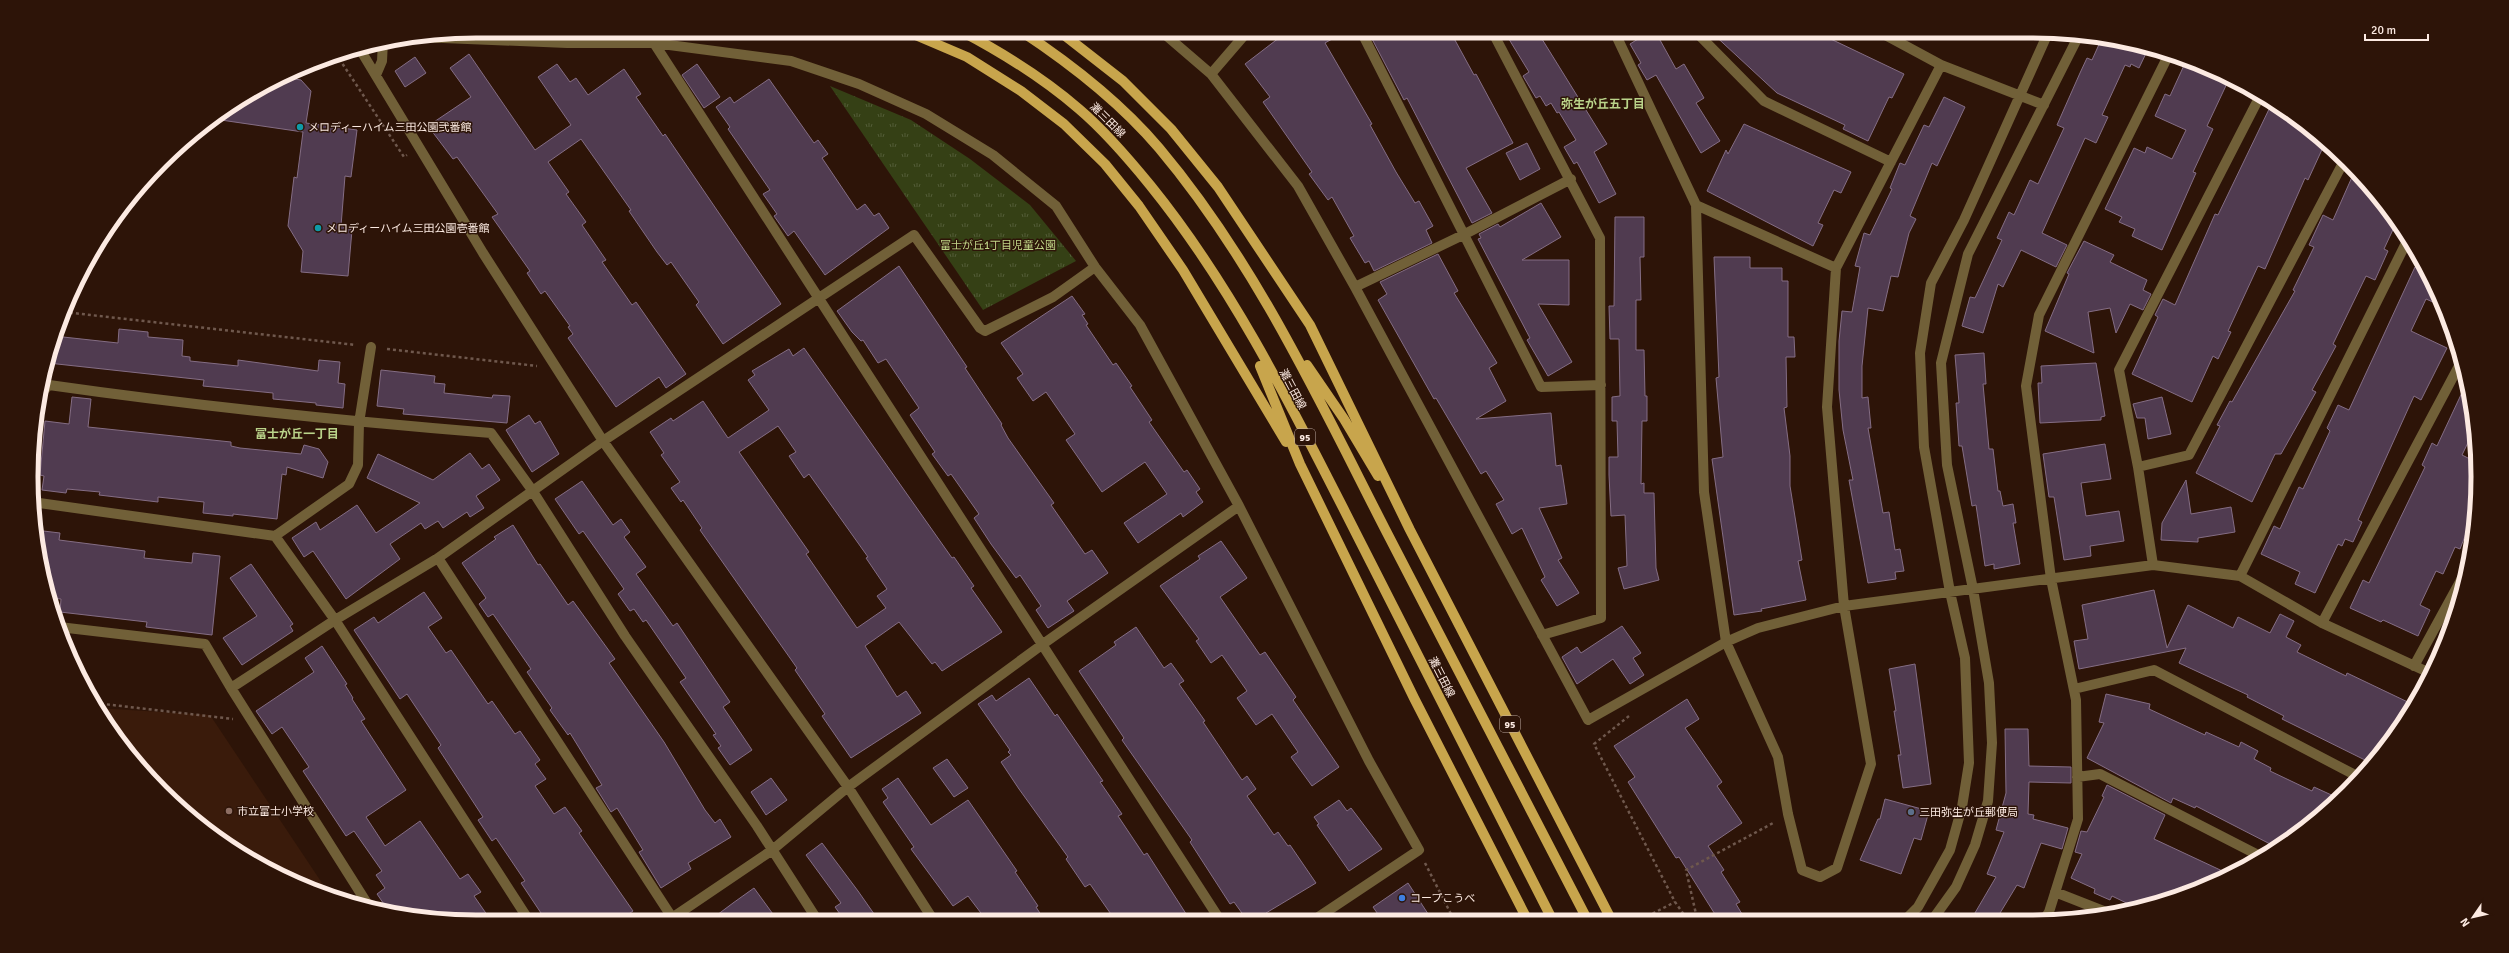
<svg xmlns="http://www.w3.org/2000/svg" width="2509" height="953" font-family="Signika,'Noto Sans JP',sans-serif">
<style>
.built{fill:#3a1b0b}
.grass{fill:url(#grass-tufts)}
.building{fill:#503b50;stroke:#846d84;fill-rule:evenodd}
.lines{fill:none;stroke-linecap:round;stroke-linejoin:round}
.path{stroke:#6f584d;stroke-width:2.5;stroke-dasharray:3 3;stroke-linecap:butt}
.minor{stroke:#716038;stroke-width:10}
.major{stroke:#c8a54c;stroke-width:10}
.culture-dot{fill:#0f9aa8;stroke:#2d1408;stroke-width:1.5}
.education-dot{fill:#8d6e63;stroke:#2d1408;stroke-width:1.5}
.service-dot{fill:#5c6f8a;stroke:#2d1408;stroke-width:1.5}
.shop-dot{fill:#3f7fe0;stroke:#2d1408;stroke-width:1.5}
.labels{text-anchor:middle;stroke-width:3;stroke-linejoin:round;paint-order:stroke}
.shield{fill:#2d1408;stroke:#beaaa1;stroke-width:1}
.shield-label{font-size:10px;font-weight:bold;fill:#fceae2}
.street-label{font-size:11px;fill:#fceae2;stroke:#2d1408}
.poi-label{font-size:11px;fill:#fceae2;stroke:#2d1408;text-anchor:start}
.park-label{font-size:11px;fill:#c1d788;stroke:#2d1408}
.neighbourhood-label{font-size:12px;font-weight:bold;fill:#bad38a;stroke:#2d1408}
.rim{fill:none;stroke:#fceae2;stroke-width:5}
</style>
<defs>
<pattern id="grass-tufts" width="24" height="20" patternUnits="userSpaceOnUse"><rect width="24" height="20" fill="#354015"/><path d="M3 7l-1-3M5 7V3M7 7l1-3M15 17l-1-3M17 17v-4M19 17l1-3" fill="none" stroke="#535c37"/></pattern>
</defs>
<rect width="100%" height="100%" fill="#2d1408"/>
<!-- built -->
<path class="built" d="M97 708 210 715 330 895 280 876 205 830 161 791 106 724Z"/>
<!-- grass -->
<path class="grass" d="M830 86 911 120 970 159 1030 205 1076 261 983 310Z"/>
<!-- building -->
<path class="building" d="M1288 31H1346L1325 43 1372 124 1370 125 1396 172 1415 203 1419 201 1433 226 1426 230 1432 243 1374 271 1369 261 1365 263 1350 238 1354 236 1332 197 1328 200 1309 174 1312 172 1263 102 1270 97 1245 64Z
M1382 31H1450L1474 75 1476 74 1513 143 1466 168 1492 213 1472 223 1407 98 1404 100 1371 37Z
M1504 31H1537L1607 144 1594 152 1616 194 1599 203 1577 162 1574 164 1564 147 1576 140 1559 112 1557 113 1551 103 1546 106 1540 96 1536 98 1523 76 1529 72Z
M1651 31H1655L1676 69 1684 64 1704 98 1696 103 1720 141 1701 153 1656 75 1647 80 1638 65 1641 63 1630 44Z
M1710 31H1814L1904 74 1892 98 1889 97 1868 141 1843 129 1845 125 1777 93Z
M2101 40 2149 47 2139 68 2131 64 2130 67 2125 65 2102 115 2108 117 2096 143 2085 138 2042 233 2067 245 2056 267 2021 250 2003 287 1998 284 1983 333 1962 326 1970 297 1975 298 2002 240 1997 238 2009 212 2014 215 2030 180 2038 184 2064 128 2057 125 2080 73 2087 58 2092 60Z
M469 54 535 150 571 125 538 77 557 64 570 82 576 78 588 95 624 69 641 94 636 97 663 136 665 134 781 304 723 344 696 305 699 302 671 262 667 265 657 252 629 211 631 210 581 139 548 162 569 192 566 194 586 222 582 225 606 260 602 262 632 305 636 302 686 374 666 388 659 377 616 407 568 338 573 334 568 327 570 326 545 291 541 294 527 273 530 271 492 217 498 214 457 157 453 159 428 126 471 97 450 68Z
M415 57 426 73 405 87 395 71Z
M2186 61 2230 77 2207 126 2213 129 2193 172 2196 173 2162 250 2132 236 2135 229 2119 222 2122 217 2105 209 2134 148 2145 153 2147 147 2172 159 2186 130 2155 116 2165 94 2170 96Z
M697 64 720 97 704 108 682 75Z
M283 77 301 80 311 91 306 123 357 130 351 177 345 176 341 226 352 230 348 276 301 272 303 251 288 226 294 177 297 178 303 132 214 119 254 91Z
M769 79 814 143 818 140 828 154 822 158 857 210 865 204 874 216 879 213 889 228 825 275 794 231 788 236 774 216 777 214 763 194 770 190 728 129 730 127 716 107 730 97 734 103Z
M1944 97 1965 107 1937 166 1932 163 1910 216 1916 219 1909 233 1898 277 1891 276 1883 311 1868 308 1862 366V398L1868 397 1871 428H1868L1883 513 1889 512 1895 550 1900 549 1904 571 1895 572 1896 579 1868 583 1849 480H1853L1843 430 1839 390V341L1842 311 1852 312 1860 267 1855 266 1864 233 1870 235 1892 189 1890 188 1900 163 1905 165 1924 125 1929 127Z
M2272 103 2304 123 2325 143 2308 180 2305 178 2265 269 2258 266 2228 331 2231 332 2218 359 2213 356 2192 402 2132 374 2158 317 2155 315 2163 299 2175 305 2215 214 2218 215Z
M1744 124 1851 172 1841 193 1834 190 1818 223 1823 225 1813 246 1707 191 1726 150 1728 154Z
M1527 143 1540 169 1520 180 1506 153Z
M2352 177 2369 185 2396 223 2384 249 2388 251 2375 280 2366 276 2333 344 2336 346 2312 390 2316 392 2281 454H2275L2252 502 2196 473 2220 426 2217 425 2230 401 2232 402 2295 291 2293 290 2314 247 2309 245 2323 215 2333 220Z
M1541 203 1561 237 1522 260H1569V305L1538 304 1572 362 1548 376 1527 340 1530 338 1478 239 1481 238 1479 234 1498 224 1500 227Z
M1615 217H1644V257H1640L1641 300H1636V350H1644L1645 396H1647V421H1642L1641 484 1644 483V493H1654L1656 568 1659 580 1624 589 1618 568 1627 566 1625 515 1611 516 1609 475V457H1618L1617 421H1612V397L1620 396 1619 339H1610L1609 306H1614Z
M2084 241 2114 255 2110 262 2147 280 2143 290 2151 294 2143 310 2130 304 2116 333 2110 308 2088 312 2094 353 2045 331 2069 274 2067 273Z
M1438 254 1458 291 1454 293 1497 363 1489 368 1506 401 1476 419 1551 413 1556 466 1561 465 1567 504 1539 508 1562 558 1558 560 1579 593 1557 606 1541 580 1545 577 1522 528 1512 534 1496 504 1504 500 1486 471 1481 474 1436 398 1434 399 1378 300 1387 294 1380 282Z
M1714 257H1750V268H1782V281H1788V337H1794L1795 357H1786L1787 407 1784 408 1790 456V486L1802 560 1798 561 1806 600 1761 609 1762 611 1734 615 1712 459 1723 457 1716 378 1719 377Z
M899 266 967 367 965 368 1002 424 1001 425 1008 438 1054 503 1051 505 1085 554 1092 550 1108 573 1067 601 1074 611 1048 628 1036 610 1041 606 1020 575 1016 578 991 544 974 518 979 514 951 474 948 476 932 454 935 452 910 415 919 408 886 359 878 363 863 340 861 341 852 332 837 311Z
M2415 267 2427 273 2442 306 2426 299 2411 331 2447 348 2421 400 2414 396 2408 409 2358 520 2362 522 2353 542 2345 539 2342 546 2338 544 2315 593 2295 584 2300 572 2261 554 2274 526 2280 529 2299 487 2303 489 2330 431 2327 428 2338 405 2349 410Z
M1072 296 1085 314 1082 315 1088 324 1086 325 1113 365 1116 363 1132 386 1130 387 1152 420 1149 422 1184 472 1187 470 1200 489 1196 492 1203 502 1183 517 1181 513 1138 543 1124 523 1167 494 1145 462 1102 492 1066 440 1075 434 1046 392 1033 401 1017 378 1023 374 1001 343Z
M119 329 148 332V337L183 340 182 356 190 357V361L238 366V360L318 371 319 360 340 362 338 383 345 384 343 408 316 405V403L273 399V393L203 386 204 380 48 363 54 336 118 343Z
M804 348 952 558 954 557 974 586 971 588 1002 632 942 671 935 662 932 664 899 622 865 646 897 697 906 691 921 713 851 758 822 716 825 714 795 670 797 668 700 530 702 528 683 500 681 502 671 488 680 482 661 455 664 453 650 432 671 418 673 421 703 401 728 438 769 410 748 380 755 375 752 371 789 349 793 356ZM778 426 796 452 789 456 804 478 809 474 868 557 866 558 887 589 877 596 886 608 857 628 806 554 809 552 739 452Z
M1984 353 1986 384H1983L1989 449H1993L1998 491H2000L2003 506 2013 504 2016 523H2013L2020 564 1994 569V564L1985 566 1976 505 1972 506 1962 446H1959L1956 403H1959L1955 355Z
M2096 363 2105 416 2101 417V420L2040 423 2038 383H2042L2041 366Z
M381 370 435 376 434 383 445 384 444 393 492 398 493 395 510 396 507 423 403 414 404 409 377 406Z
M2466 384 2475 428 2462 455 2476 462 2477 505 2460 549 2455 547 2443 574 2436 571 2420 605 2430 610 2418 636 2383 620 2381 622 2350 608 2363 580 2369 583 2425 467 2422 465 2432 443 2437 446Z
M72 397 91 399 88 427 231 442V446L240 448 301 454 304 445 319 449 328 462 323 478 287 467 286 475 282 474 277 519 233 514V516L203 513 204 502 158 497V502L99 495 100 492 67 489 66 493 42 490 44 476 40 475 45 421 69 424Z
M2162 397 2171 434 2148 439 2145 418H2137L2133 404Z
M529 415 535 424 540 421 559 454 532 472 506 430Z
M2105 444 2111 479 2081 483 2086 516 2119 511 2124 541 2090 546 2091 556 2064 560 2054 497H2049L2043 454Z
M470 453 482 469 489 464 500 480 476 496 484 508 470 517 467 512 443 528 438 521 425 529 421 523 390 544 400 559 346 599 313 551 304 557 292 538 316 522 320 530 357 505 376 533 420 503 367 478 378 454 433 480Z
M2186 480 2191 514 2231 507 2235 532 2198 538V542L2161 540 2162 523Z
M582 481 613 525 621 519 630 532 624 537 646 567 636 574 673 626 677 623 730 702 723 707 752 750 730 765 718 748 721 746 713 735 716 734 680 682 686 678 646 620 643 622 634 609 630 611 618 594 624 589 583 531 579 534 555 499Z
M513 525 538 565 540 564 568 605 573 601 615 659 609 663 664 742 705 810 715 823 720 819 731 837 688 863 691 869 661 888 639 852 643 850 617 808 611 812 596 788 602 785 570 733 568 735 550 710 552 708 527 672 531 669 493 614 488 617 479 604 486 598 462 563 496 539 494 537Z
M35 530 60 533 59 540 145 551 144 558 192 563 193 553 220 556 212 635 146 627 147 622 60 612 61 599 50 598 40 564Z
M1221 541 1247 578 1220 597 1260 655 1265 652 1296 697 1293 700 1339 767 1312 786 1291 757 1298 752 1272 714 1256 725 1237 698 1247 691 1222 655 1211 663 1196 641 1199 639 1160 586 1200 559 1198 556Z
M251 564 293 624 290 626 293 631 242 665 223 638 257 616 230 578Z
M2154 590 2167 648 2188 605 2233 628 2238 617 2270 633 2280 614 2294 621 2286 637 2301 645 2297 652 2346 676 2347 673 2414 705 2403 724 2369 762 2282 719 2284 716 2247 697 2248 695 2179 663 2186 648 2079 669 2074 641 2088 639 2082 605Z
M424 592 442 618 428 627 446 653 451 650 488 704 492 701 515 734 520 731 540 760 535 764 546 779 535 786 554 814 565 807 582 831 579 833 633 911 617 922H547L521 883 525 881 496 838 492 841 478 820 483 817 438 748 441 745 407 694 400 699 354 630 374 617 378 623Z
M1622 626 1641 653 1633 658 1644 675 1630 684 1613 659 1577 684 1562 657 1577 647 1581 653Z
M1136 627 1164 668 1171 663 1184 681 1179 684 1205 721 1203 722 1242 780 1247 776 1256 789 1247 796 1274 835 1278 832 1288 846 1290 845 1316 883 1266 913 1271 920H1247L1234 902 1230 904 1190 842 1192 840 1122 740 1124 738 1079 671 1116 645 1114 642Z
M322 646 347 684 345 685 353 698 352 699 365 719 361 721 406 790 366 817 385 846 420 821 460 879 468 874 481 892 474 896 492 922H476L388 910 377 894 385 888 376 875 382 871 354 831 346 836 303 771 309 767 282 727 272 734 256 711 314 672 305 658Z
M1915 664 1931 784 1903 788 1898 755H1901L1894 711H1896L1889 669Z
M1029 678 1055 716 1057 714 1103 781 1100 782 1122 814 1118 816 1144 855 1147 853 1190 920H1115L1090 884 1085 887 1066 859 1068 857 1019 789 1001 762 1011 755 1008 752 1010 750 978 704 992 695 996 701Z
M2106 694 2150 704 2149 709 2205 735 2206 732 2239 747 2241 742 2258 751 2254 759 2271 768 2270 771 2312 791 2314 787 2338 798 2326 812 2274 846 2196 806 2195 808 2173 798 2171 803 2087 758 2104 723 2099 722Z
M1687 699 1699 719 1685 728 1722 782 1717 786 1742 823 1708 846 1724 870 1721 872 1740 902 1736 904 1745 919H1718L1679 857 1676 858 1628 782 1635 777 1614 746Z
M2005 729H2028L2029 766 2071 767V783L2029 782 2028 814 2034 815 2033 819 2068 828 2062 849 2041 843 2024 888 2017 885 1997 918H1972L1996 877 1987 874 2004 832 1996 830 2006 793Z
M947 759 968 788 954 797 933 768Z
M771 778 787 800 766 815 751 792Z
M898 778 931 825 968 800 1017 871 1015 872 1038 906 1036 907 1045 921H987L968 896 953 906 911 849 914 847 883 802 888 798 882 789Z
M2107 785 2165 815 2154 839 2231 875 2139 909 2112 896 2110 900 2094 893 2095 889 2071 878 2082 854 2075 852 2081 831 2087 832 2104 797 2102 796Z
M1885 799 1929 811 1921 840 1914 838 1901 874 1860 860 1878 819H1880Z
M1339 800 1347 811 1351 808 1382 849 1349 871 1317 825 1319 824 1314 817Z
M822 843 858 891 879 921H845L835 907 841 903 806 855Z
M1408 883 1432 920H1382L1373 907Z
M754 888 778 921H709L733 903Z"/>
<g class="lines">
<!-- path -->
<path class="path" d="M336 54 404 157 407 155
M64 312 356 345
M387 349 537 366
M95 703 233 719
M1629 716 1594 744 1675 902 1687 919
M1425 863 1454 920
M1642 919 1675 902
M1688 919 1696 914 1686 870 1775 822"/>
<!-- minor -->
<path class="minor" d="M1161 31 1211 74 1298 186 1355 287 1588 720 1726 642 1758 628 1844 606 2153 565 2240 576 2322 623 2432 674
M1361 31 1541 387 1601 385
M1492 31 1600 238 1601 618 1542 635
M1614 31 1696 205 1704 492 1726 642 1778 757 1788 814 1802 870 1820 877 1837 868 1871 764 1844 606 1827 407 1836 268 1941 65
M1695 31 1764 101 1891 162
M1878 31 1941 65 2044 105
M419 37 567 43H654L791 61 859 84 926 114 993 155 1056 206 1095 267 1140 325 1239 506 1369 761 1419 850 1314 920
M654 43 1220 920
M361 47V51L483 253 603 441 848 787 934 921
M1211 74 1248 31
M376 75 382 61 383 41
M1696 205 1836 268
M1355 287 1465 234 1571 179
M40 394 49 385C196 406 343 421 491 433L532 490 625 636 757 826 818 921
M2138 467 2189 455 2344 161
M32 502 275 536 335 620 530 922
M275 536 349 484 358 465 359 423 371 347
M438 558 675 922
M2153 565 2138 467 2119 370 2260 96
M2240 576 2408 239
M2322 623 2461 362
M59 627 205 644 231 688 370 908
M2414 666 2467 569
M231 688 335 620 438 558 603 441 914 235 980 328 985 331 1053 297 1095 267
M2074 689 2154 670 2357 776
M2077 777 2100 774 2260 856
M2055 892 2111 914
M2045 918 2049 912 2078 819 2076 700 2051 579 2026 386 2039 315 2169 54
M1906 919 1918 907 1950 850 1962 807 1969 763 1965 658 1950 592 1924 447 1920 353 1931 283 1964 220 2048 33
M1933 919 1956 887 1975 845 1988 801 1992 743 1989 683 1973 589 1947 465 1941 363 1968 254 2078 37
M666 922 771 851 848 787 1043 644 1239 506"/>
<!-- major -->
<path class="major" d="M906 31 967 57 1021 91 1064 124 1105 164 1139 206 1183 270 1286 442
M961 31C1003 53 1043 78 1079 109 1105 131 1128 158 1150 185 1240 296 1302 428 1367 555 1428 677 1490 798 1552 919
M1021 31C1071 64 1120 102 1159 148 1255 262 1318 398 1385 529 1453 659 1520 789 1587 919
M1059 31 1123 81 1171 129 1218 187 1310 325 1410 530 1611 919
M1307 365 1344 419 1378 476
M1260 366 1300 464 1414 698 1527 919"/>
</g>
<!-- markers -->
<g class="culture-dot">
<circle cx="300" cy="127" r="4"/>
<circle cx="318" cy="228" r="4"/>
</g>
<circle class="education-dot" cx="229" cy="811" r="4"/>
<circle class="service-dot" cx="1911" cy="812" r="4"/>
<circle class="shop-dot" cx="1402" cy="898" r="4"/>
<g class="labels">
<!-- shield labels -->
<g class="shield">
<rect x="1295" y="429" width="20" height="16" rx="3"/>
<rect x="1500" y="716" width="20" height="16" rx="3"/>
</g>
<g class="shield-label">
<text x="1305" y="441">95</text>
<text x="1510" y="728">95</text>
</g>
<!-- street labels -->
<g class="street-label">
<text transform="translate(1108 120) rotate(45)" y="4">灘三田線</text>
<text transform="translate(1293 389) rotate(62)" y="4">灘三田線</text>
<text transform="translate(1442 677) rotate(63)" y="4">灘三田線</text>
</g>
<!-- poi labels -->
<g class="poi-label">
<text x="308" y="131">メロディーハイム三田公園弐番館</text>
<text x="326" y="232">メロディーハイム三田公園壱番館</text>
<text x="237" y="815">市立富士小学校</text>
<text x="1919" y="816">三田弥生が丘郵便局</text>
<text x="1410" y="902">コープこうべ</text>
</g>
<!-- park labels -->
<g class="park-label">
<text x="998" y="249">富士が丘1丁目児童公園</text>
</g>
<!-- neighbourhood labels -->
<g class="neighbourhood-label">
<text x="1603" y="108">弥生が丘五丁目</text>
<text x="297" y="438">富士が丘一丁目</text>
</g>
</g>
<!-- crop -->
<path d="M0 0H2509V953H0ZM476 38H2033A438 438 0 0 1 2471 476V477A438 438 0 0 1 2033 915H476A438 438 0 0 1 38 477V476A438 438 0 0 1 476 38Z" fill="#2d1408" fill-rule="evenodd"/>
<path class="rim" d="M476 38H2033A438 438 0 0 1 2471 476V477A438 438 0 0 1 2033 915H476A438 438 0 0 1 38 477V476A438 438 0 0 1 476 38Z"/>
<!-- north arrow -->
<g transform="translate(2473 917) rotate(236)" stroke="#2d1408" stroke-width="3" paint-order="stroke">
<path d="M0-3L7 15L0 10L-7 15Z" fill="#fceae2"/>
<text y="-6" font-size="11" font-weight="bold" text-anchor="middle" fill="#fceae2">N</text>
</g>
<!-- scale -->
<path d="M2365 34v6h63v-6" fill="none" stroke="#fceae2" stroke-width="2"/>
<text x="2371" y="34" font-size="12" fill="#fceae2" stroke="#2d1408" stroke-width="3" paint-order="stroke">20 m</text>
</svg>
